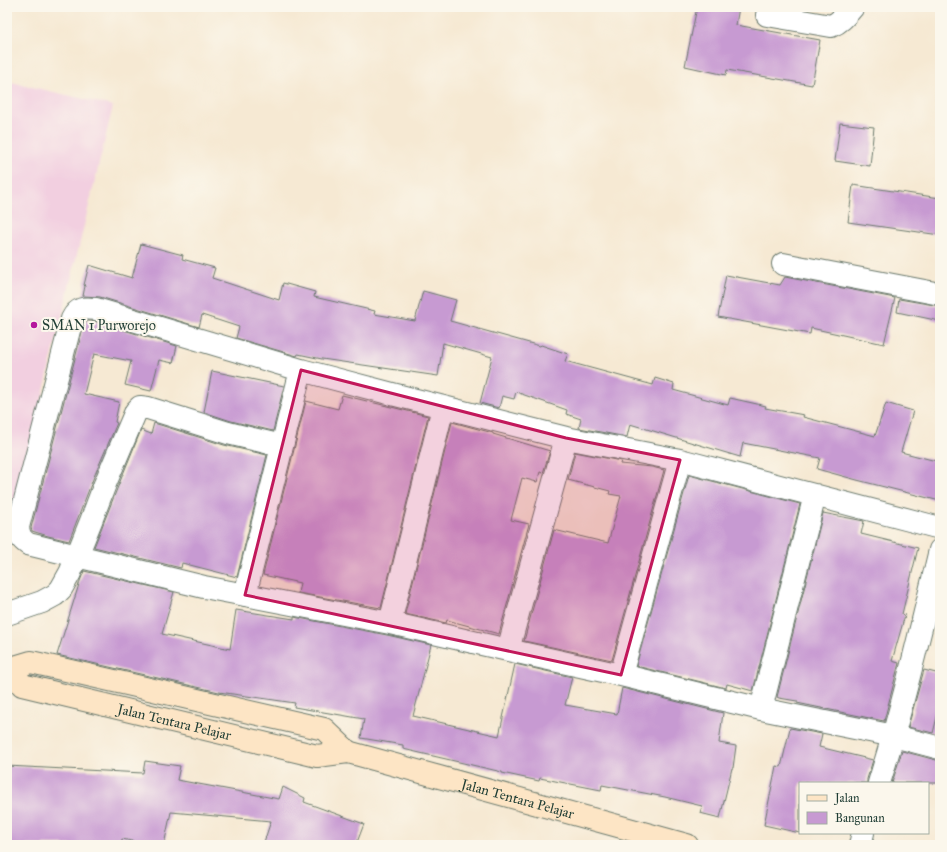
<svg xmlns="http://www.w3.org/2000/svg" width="947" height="852" font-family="'IM FELL Great Primer',serif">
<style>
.built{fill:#f2cfe0}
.building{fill:#c79ad2}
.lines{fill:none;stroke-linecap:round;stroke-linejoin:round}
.street-casing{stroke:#6a796c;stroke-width:24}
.secondary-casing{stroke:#6a796c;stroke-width:24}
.street{stroke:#fff;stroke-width:22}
.secondary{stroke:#fde5c5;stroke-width:22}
.marked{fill:#c2185b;fill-opacity:0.2;stroke:#c2185b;stroke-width:3;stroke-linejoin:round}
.poi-dot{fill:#b5179e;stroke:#fbf7ec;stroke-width:1.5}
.labels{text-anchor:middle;stroke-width:4;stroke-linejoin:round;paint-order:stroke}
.poi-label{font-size:14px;fill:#1f3d34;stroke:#fbf7ec;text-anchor:start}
.street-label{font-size:14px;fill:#1f3d34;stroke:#fbf7ec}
</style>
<rect width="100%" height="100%" fill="#fbf7ec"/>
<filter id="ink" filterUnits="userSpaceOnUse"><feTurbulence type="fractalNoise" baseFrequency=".025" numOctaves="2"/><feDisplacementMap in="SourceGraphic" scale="8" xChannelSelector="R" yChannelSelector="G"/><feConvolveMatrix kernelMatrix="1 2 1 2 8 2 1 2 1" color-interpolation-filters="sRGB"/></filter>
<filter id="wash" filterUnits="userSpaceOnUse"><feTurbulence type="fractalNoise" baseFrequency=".012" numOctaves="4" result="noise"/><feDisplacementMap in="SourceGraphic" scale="16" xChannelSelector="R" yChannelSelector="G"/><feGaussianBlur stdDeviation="0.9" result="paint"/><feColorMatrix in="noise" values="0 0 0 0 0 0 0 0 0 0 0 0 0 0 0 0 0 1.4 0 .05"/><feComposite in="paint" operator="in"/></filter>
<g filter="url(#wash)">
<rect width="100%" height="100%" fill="#f6e9d3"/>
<!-- built -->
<path class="built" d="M7 81 113 106 7 543Z"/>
<g id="blocks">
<!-- building -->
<path class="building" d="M697 7H739L736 25 820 40 812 85 727 70 726 75 685 66Z
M840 123 874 127 870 166 835 161Z
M853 185 940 198V235L848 222Z
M141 244 183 255 182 259 215 268 212 278 279 300 283 283 315 292 314 297 375 311 374 314 415 321 423 291 456 300 450 321 540 346 541 345 568 354 565 361 653 385 655 378 674 384 673 390 728 405 730 398 766 406 765 408 804 415 803 417 875 436 886 403 913 411 901 452 940 462V501L857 480 817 469 820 458 743 443 740 457 630 424 627 437 579 428 581 419 566 414 567 410 516 392 514 399 502 396 499 408 480 403 492 357 443 343 438 376 322 359 298 354 297 356 236 338 239 327 202 315 199 327 100 297 83 296 85 286 84 285 89 265 132 278Z
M726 275 780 285 785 277 895 298 884 344 811 328 810 334 718 317Z
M899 299 940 306V321L897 312Z
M86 321H94L177 346 173 363 159 360 151 391 125 385 131 361 94 354 84 394 119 402 115 422 117 423 93 479 69 541 48 536 32 531 31 528 84 324Z
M212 371 284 386 273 431 231 421 204 412Z
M342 395 428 416 381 608 298 593 300 583 263 575 306 401 338 409Z
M452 422 493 433V434L550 451 543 473 540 472 537 482 522 478 511 520 529 524 499 634 447 620 446 623 405 614Z
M154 423 224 445 267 455 237 577 182 563 181 568 94 547 117 489 141 430 151 434Z
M575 452 621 461 620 464 652 467 664 470 612 660 524 641 554 530 608 543 621 496 609 494 610 491 568 480Z
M689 475 800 504 753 691 727 684 726 688 636 666Z
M823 513 864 521 861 534 918 548 902 614 905 615 892 661 899 663 884 721 797 703V701L779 698 777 697Z
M84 571 174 592 162 634 230 649 236 610 294 619V617L387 635 431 645 413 716 499 736 515 664 572 677 565 705 617 714 622 688 723 713 719 743 736 746 733 768H732L720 818 700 813 702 806 665 797 602 785 601 790 540 778 539 781 502 773V772L403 749V745L361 738 364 719 294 707 295 703 219 692 57 655 80 581Z
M924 670 940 674V705L933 733 908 727Z
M790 728 822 734 819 747 873 760 867 779V783H800V833L764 825 776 766 781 767Z
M902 751 940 761V783H892Z
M145 761 180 766 177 780 279 799 283 787 305 798 304 802 364 824 356 845H263L271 821 171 812 164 845H151L122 839 121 845H7V766L143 773Z"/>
</g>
</g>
<g filter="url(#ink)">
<use href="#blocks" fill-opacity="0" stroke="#6a796c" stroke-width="1"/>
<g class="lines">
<defs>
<path id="street" d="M767 15 831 26C841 22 846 15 853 7
M783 264 940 294
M940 528 680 460 566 438 396 395 301 370 96 309C84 308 78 307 72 319L18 527C19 536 21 539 28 544L204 587 390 623 508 650 621 675 761 709 894 736 940 748
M245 595 301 370
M7 614 42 602 55 595 61 589 70 573 91 521 105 484 136 411 140 407 148 408 228 433 282 446
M390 623 443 407
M508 650 566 438
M621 675 680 460
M761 709 815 495
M879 783C903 706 921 628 940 550
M860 845 863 833"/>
<g id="secondary">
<path d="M7 667 11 668 31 662 324 729 348 752"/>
<path id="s1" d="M11 668 22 685 317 756 348 752 687 845"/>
</g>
</defs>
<!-- street casing -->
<use href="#street" class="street-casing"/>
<!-- secondary casing -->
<use href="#secondary" class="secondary-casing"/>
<!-- street -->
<use href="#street" class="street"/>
<!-- secondary -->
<use href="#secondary" class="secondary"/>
</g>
</g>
<!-- marked area -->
<path class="marked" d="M301 370 566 438 680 460 621 675 245 595Z"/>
<!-- markers -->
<circle class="poi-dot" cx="34" cy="325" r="4"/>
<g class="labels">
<!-- poi labels -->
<g class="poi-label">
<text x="42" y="330">SMAN 1 Purworejo</text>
</g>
<!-- street labels -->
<g class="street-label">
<text dy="5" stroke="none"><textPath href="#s1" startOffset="177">Jalan Tentara Pelajar</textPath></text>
<text dy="5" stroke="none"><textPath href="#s1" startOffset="531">Jalan Tentara Pelajar</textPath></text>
</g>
</g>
<!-- margin -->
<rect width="947" height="852" fill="none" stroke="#fbf7ec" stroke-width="24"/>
<!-- legend -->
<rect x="799" y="782" width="130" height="52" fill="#fbf7ec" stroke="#a3ada2"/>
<rect x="807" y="795" width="20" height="6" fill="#fde5c5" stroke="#a3ada2"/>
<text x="835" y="802" font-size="12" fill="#1f3d34">Jalan</text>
<rect x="807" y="812" width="20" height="12" fill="#c79ad2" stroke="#a3ada2"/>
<text x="835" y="822" font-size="12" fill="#1f3d34">Bangunan</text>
</svg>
